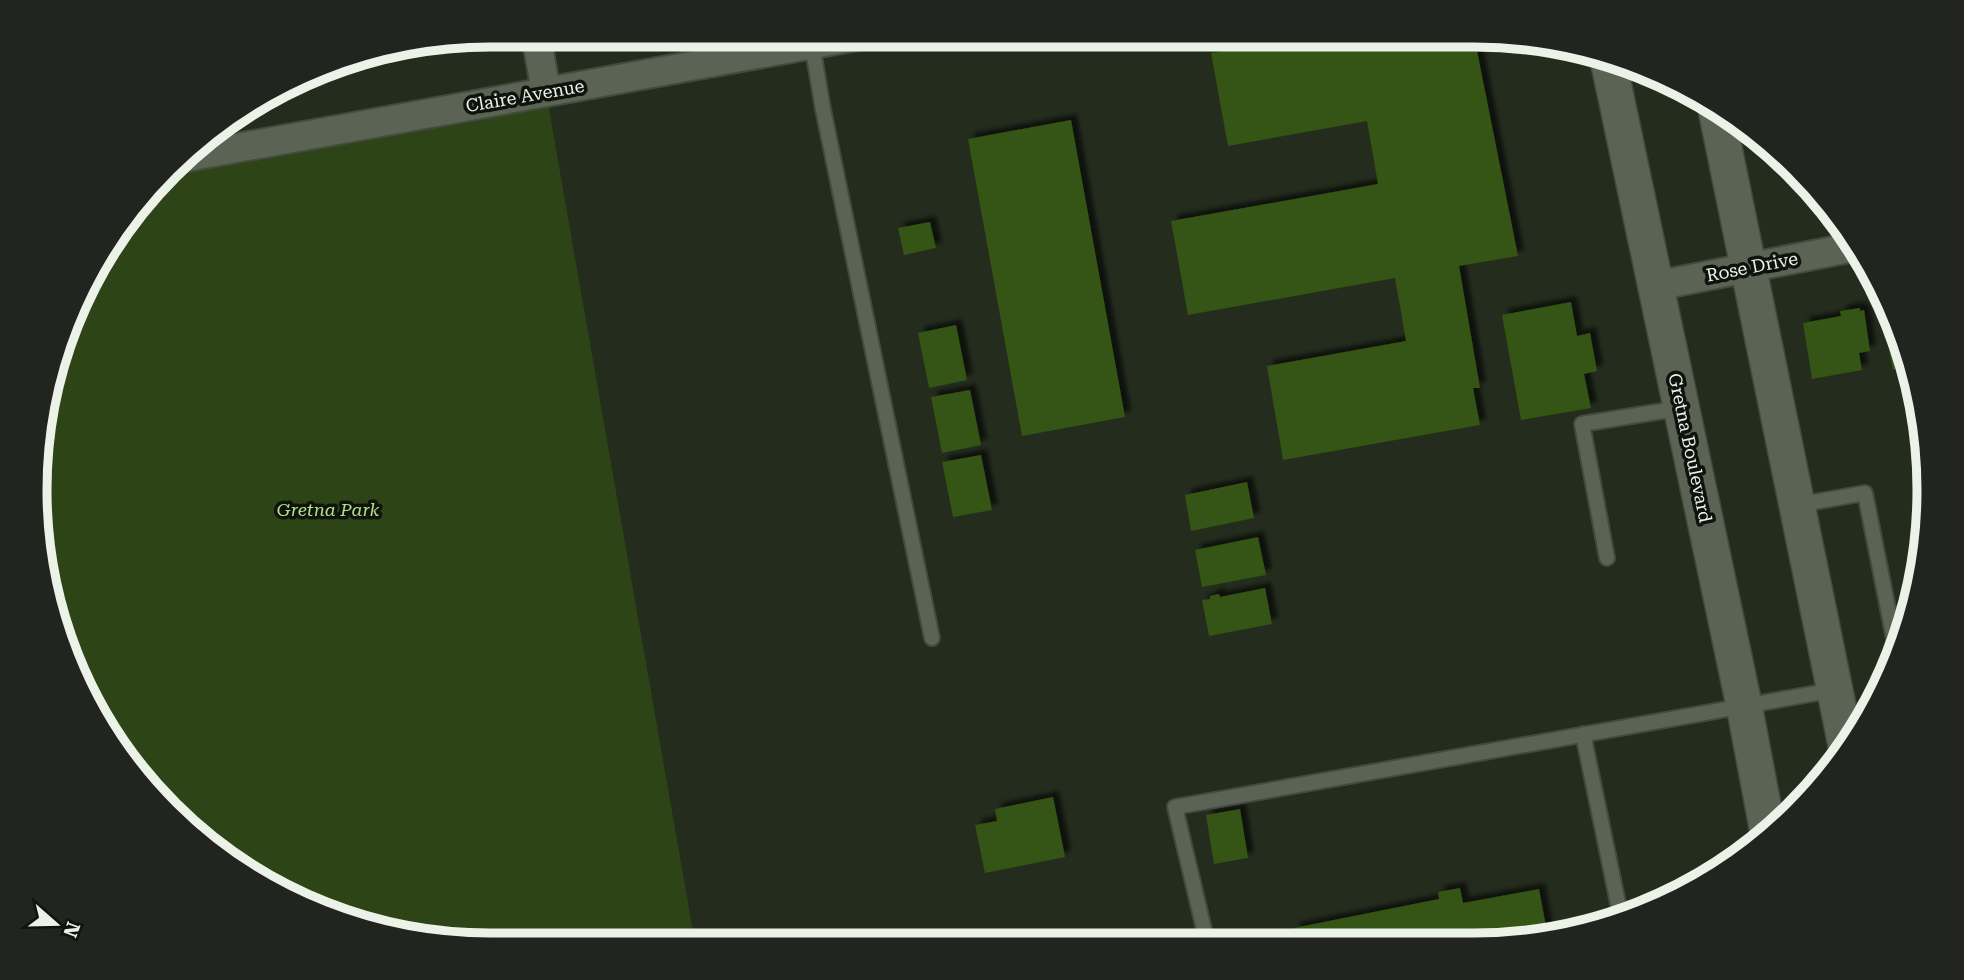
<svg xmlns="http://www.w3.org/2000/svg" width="1964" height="980" font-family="'Roboto Serif',serif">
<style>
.green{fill:#2d4516}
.building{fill:#345412;filter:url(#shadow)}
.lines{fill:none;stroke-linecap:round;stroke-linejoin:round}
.service-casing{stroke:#434a3e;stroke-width:18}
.minor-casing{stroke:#434a3e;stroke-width:32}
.tertiary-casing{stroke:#434a3e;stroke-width:38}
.service{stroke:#5b6454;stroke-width:14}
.minor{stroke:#5b6454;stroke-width:28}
.tertiary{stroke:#5b6454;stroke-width:35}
.labels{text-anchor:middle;stroke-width:7;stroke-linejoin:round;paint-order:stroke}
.street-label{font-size:18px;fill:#ecf2e8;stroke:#10130d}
.park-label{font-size:18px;font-style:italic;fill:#b1e388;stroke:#10130d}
.rim{fill:none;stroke:#ecf2e8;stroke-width:9}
</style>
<defs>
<filter id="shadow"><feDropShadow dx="6" dy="-6" stdDeviation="2" flood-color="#0009"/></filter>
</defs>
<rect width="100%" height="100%" fill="#242c1e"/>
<!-- green -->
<path class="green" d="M546 92 695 943 461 944 289 898 168 811 82 691 39 549 44 401 111 238 186 158Z"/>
<!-- building -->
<path class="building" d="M1309 36H1474L1518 256 1459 266 1480 388H1473L1480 425 1283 460 1267 366 1406 341 1395 278 1188 315 1171 221 1378 184 1367 121 1228 146 1211 53Z
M1071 120 1125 417 1022 436 968 139Z
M930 222 936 248 904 255 898 228Z
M1571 302 1577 336 1590 333 1597 371 1584 374 1591 408 1521 420 1502 315Z
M1860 308V311L1864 310 1870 351 1859 353 1862 370 1812 379 1803 323 1841 316 1840 311Z
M1890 318 1905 343 1908 367 1893 370 1883 319Z
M956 325 967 380 929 388 918 333Z
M970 390 981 445 942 453 931 397Z
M981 455 992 510 953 517 942 462Z
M1247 482 1254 518 1191 531 1185 495Z
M1258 537 1266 575 1202 587 1195 550Z
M1265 588 1272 624 1209 636 1202 600 1210 599V596L1219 594 1220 597Z
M1053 797 1065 857 985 873 975 825 997 821 995 809Z
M1240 809 1248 858 1214 864 1206 815Z
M1460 888 1463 903 1539 889 1548 937 1533 941 1281 942 1296 938 1294 928 1439 899 1438 892Z"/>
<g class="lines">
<defs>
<path id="service" d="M812 44 823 109 932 638
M1797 505 1865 493 1895 644
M1607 558 1582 424 1681 408
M1583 734 1621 918
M1207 942 1175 807 1834 690"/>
<path id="minor" d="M536 35 546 92
M187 157 863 35
M1655 286 1849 248"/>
<path id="tertiary" d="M1609 64 1744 705 1768 832
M1717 114 1846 745"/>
</defs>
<!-- service casing -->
<use href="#service" class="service-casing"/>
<!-- minor casing -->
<use href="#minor" class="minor-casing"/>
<!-- tertiary casing -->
<use href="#tertiary" class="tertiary-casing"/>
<!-- service -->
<use href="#service" class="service"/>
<!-- minor -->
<use href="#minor" class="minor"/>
<!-- tertiary -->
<use href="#tertiary" class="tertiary"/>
</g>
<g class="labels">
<!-- street labels -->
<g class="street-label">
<text transform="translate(525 96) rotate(-10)" y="6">Claire Avenue</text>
<text transform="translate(1752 267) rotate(-11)" y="6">Rose Drive</text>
<text transform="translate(1690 448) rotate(78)" y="6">Gretna Boulevard</text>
</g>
<!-- park labels -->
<g class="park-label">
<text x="328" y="516">Gretna Park</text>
</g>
</g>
<!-- crop -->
<path d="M0 0H1964V980H0ZM490 47H1474A443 443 0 0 1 1917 490V490A443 443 0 0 1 1474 933H490A443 443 0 0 1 47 490V490A443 443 0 0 1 490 47Z" fill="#22251f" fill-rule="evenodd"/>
<path class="rim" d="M490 47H1474A443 443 0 0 1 1917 490V490A443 443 0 0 1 1474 933H490A443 443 0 0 1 47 490V490A443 443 0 0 1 490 47Z"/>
<!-- north arrow -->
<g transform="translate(56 924) rotate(110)" stroke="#10130d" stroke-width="5" paint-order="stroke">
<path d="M0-5L12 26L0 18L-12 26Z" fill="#ecf2e8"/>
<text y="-10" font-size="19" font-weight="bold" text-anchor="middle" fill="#ecf2e8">N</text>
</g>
</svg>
